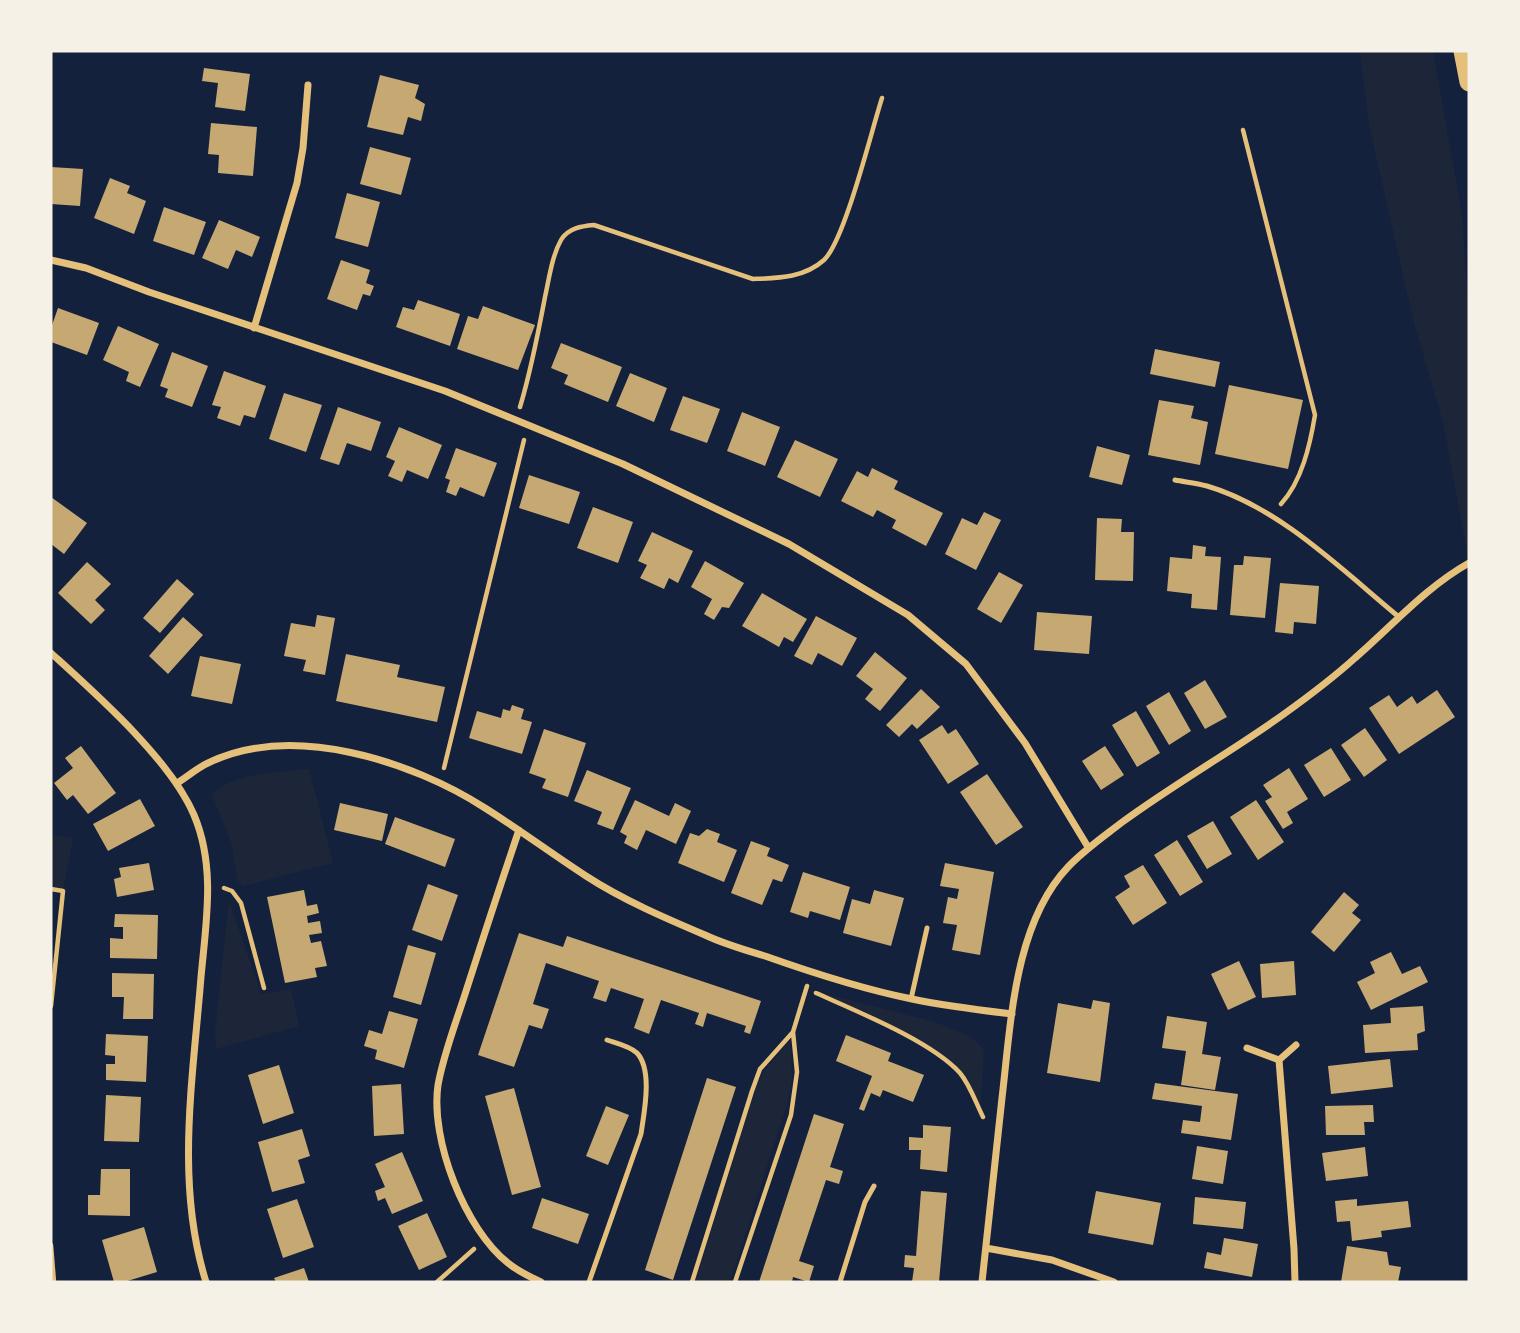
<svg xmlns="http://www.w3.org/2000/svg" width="1520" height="1333" font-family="Jost,sans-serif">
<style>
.green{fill:#1d2539}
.building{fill:#c6a872}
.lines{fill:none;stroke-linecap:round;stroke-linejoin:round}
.path{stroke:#e5c07b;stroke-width:4.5}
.service{stroke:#e5c07b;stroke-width:5}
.minor{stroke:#e5c07b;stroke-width:7}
.trunk{stroke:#e5c07b;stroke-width:19}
</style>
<rect width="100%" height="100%" fill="#14213d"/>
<!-- green -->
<path class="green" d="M1360 51H1433L1462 215 1469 320V595L1466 546 1443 422 1413 319 1369 125Z
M309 769 333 863 243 886 238 881 231 842 212 795C231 773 281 772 309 769Z
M51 835 73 838 63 891 51 889Z
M229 900 261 994 291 989 299 1026 216 1049 215 1032Z
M806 989 935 1022 969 1036 978 1043 984 1051 980 1110C973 1098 968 1082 959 1072 926 1037 851 1009 806 989Z
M790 1040 792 1080 788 1101 730 1282H695L757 1084 764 1071Z"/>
<!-- building -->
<path class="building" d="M204 68 250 74 245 111 215 107 218 83 202 81Z
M380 75 419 85 415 98 425 104 421 121 408 117 403 135 367 127Z
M211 123 257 127 253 176 218 173 219 155 208 154Z
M370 147 411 158 401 195 360 184Z
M51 167 83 169 80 206 51 204Z
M110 178 130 186 127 193 146 201 134 234 94 218Z
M347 193 380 202 368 247 335 238Z
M164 207 206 222 194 255 153 241Z
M219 220 260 237 252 257 236 250 228 269 202 258Z
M341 260 370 270 366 283 374 286 370 296 363 294 357 310 327 299Z
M418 300 460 314 450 346 396 327 403 307 414 310Z
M483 306 535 325 518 370 457 349 468 316 478 319Z
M58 308 99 323 87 355 51 342V328Z
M118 326 159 344 140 387 126 381 129 372 103 360Z
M561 343 622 367 608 402 564 384 568 375 551 368Z
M1155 349 1220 362 1215 387 1150 374Z
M172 352 208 366 192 407 165 397 168 389 160 386Z
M224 371 266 386 255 418 244 415 240 426 217 418 221 407 212 405Z
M630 373 667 388 654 422 616 406Z
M1229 385 1303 400 1288 469 1215 454Z
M284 393 322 405 306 452 269 439Z
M683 396 720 409 707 443 670 430Z
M1159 400 1194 406 1191 418 1208 422 1200 465 1148 455Z
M338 407 381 422 371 451 347 443 339 465 320 459Z
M742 412 780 427 765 466 727 451Z
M399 427 442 445 428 479 407 470 402 482 388 476 395 461 386 457Z
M795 440 838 459 820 497 777 477Z
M1097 446 1130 455 1122 485 1089 477Z
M456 448 497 463 484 497 460 487 456 496 446 492 450 480 445 478Z
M872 468 898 481 894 489 943 513 926 546 892 528 896 520 877 510 873 517 841 501 857 471 868 477Z
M529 475 580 492 569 524 519 508Z
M51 497 87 523 64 554 51 544Z
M593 507 633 522 618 563 577 548Z
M984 512 1001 520 976 570 945 554 962 518 977 525Z
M1097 518 1122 519 1121 532H1134L1133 581 1095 580Z
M652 532 693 551 678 583 669 578 664 589 640 578 647 565 638 561Z
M1193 545 1206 547 1205 556 1221 557 1217 610 1191 608 1192 594 1167 591 1170 557 1192 559Z
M1244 556 1271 558 1265 618 1230 615 1234 565H1243Z
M705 561 744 583 729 608 722 607 714 620 704 614 712 599 691 587Z
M87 562 111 584 95 600 105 610 91 624 58 593Z
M999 572 1023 585 1001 623 977 609Z
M177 579 194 594 160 633 143 618Z
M1280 583 1319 586 1316 624 1294 622 1293 634 1275 632Z
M762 593 807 619 793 642 784 637 779 647 742 626Z
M1037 612 1092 616 1089 654 1034 650Z
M317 615 335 618 325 675 303 671 306 660 284 656 291 623 315 627Z
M816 616 857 638 842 666 818 653 812 665 794 656Z
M183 617 203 635 168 674 149 656Z
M875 652 907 678 880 711 865 699 873 689 856 676Z
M346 654 400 665 397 677 445 687 437 722 336 701Z
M200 656 241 664 232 704 191 696Z
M1205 680 1227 717 1205 729 1184 693Z
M921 689 940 707 917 729 912 724 899 737 886 725Z
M1437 690 1455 717 1399 754 1369 708 1389 695 1397 707 1412 696 1417 704Z
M1169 692 1191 731 1169 745 1146 706Z
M512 705 524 709 521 719 532 722 522 754 469 738 477 711 501 718 503 709 510 711Z
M1136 711 1160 753 1137 767 1112 725Z
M942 725 948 734 956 729 979 764 948 784 919 740Z
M1365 728 1387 760 1364 777 1341 745Z
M544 729 586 743 568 797 542 788 546 779 529 773Z
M81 746 116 793 88 814 73 795 67 800 54 783 73 768 65 758Z
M1105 746 1124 775 1101 790 1082 761Z
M1331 748 1351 780 1324 797 1304 765Z
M1289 768 1308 799 1287 812 1293 823 1283 829 1265 801 1272 797 1263 785Z
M587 770 631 788 613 830 597 824 602 812 574 801Z
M987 774 1023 827 996 845 960 792Z
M140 799 155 826 108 851 93 824Z
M635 800 669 816 675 803 691 811 676 844 646 830 637 850 624 843 627 836 620 832Z
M1256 800 1284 842 1258 860 1230 817Z
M340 803 388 814 382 841 334 830Z
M395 817 455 839 445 867 385 844Z
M1213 821 1232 854 1207 869 1187 836Z
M707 829 720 834 717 842 737 850 724 882 678 863 690 833 699 836Z
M1177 840 1203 882 1180 896 1154 855Z
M751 841 770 848 767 856 789 865 782 882 773 879 762 905 731 893Z
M149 863 154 890 117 897 114 879 121 877 119 868Z
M945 863 994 872 980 955 952 950 957 925 943 923 948 897 957 899 959 889 940 886Z
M1143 865 1167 903 1133 925 1115 897 1130 887 1124 876Z
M803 872 850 887 840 920 810 911 808 918 790 912Z
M428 884 458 895 442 941 412 930Z
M304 890 307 906 317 904 319 913 307 916 308 923 320 921 322 933 309 935 311 943 321 941 327 966 315 968 317 977 285 983 267 897Z
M874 890 904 898 891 946 843 933 852 899 870 904Z
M1344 892 1359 905 1352 913 1361 920 1334 952 1311 932Z
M115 914 158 915 157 959 110 958V938L123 939V927H114Z
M519 933 563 947 567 936 761 1001 750 1034 744 1032 746 1026 707 1013 703 1027 695 1024 699 1013 661 1000 649 1034 634 1028 644 999 611 988 606 1002 593 998 599 981 546 963 533 1004 549 1009 542 1029 529 1025 514 1067 478 1055Z
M408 945 436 953 421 1005 393 997Z
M1391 952 1402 974 1420 966 1428 982 1371 1010 1357 982 1375 973 1370 962Z
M1239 961 1256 997 1228 1010 1211 974Z
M1294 961 1296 995 1262 998 1260 964Z
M112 973 154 974 153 1019H123L124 997H112Z
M1093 1000 1110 1003 1100 1082 1047 1073 1058 1003 1091 1009Z
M1423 1006 1425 1031 1417 1034 1418 1050 1365 1053 1363 1025 1391 1023 1390 1008Z
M389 1011 418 1019 404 1068 375 1059 377 1050 364 1046 369 1030 382 1034Z
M1167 1016 1207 1022 1202 1054 1221 1057 1215 1090 1181 1085 1186 1051 1162 1048Z
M106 1034 148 1036 146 1082 106 1080V1064H115V1056L105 1055Z
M846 1035 891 1053 888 1061 924 1075 913 1102 883 1090 880 1097 871 1093 864 1111 859 1109 872 1076 836 1061Z
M1390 1059 1393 1087 1331 1094 1328 1066Z
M279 1065 294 1113 263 1124 248 1075Z
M707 1078 736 1087 673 1280 645 1270Z
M1155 1083 1238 1094 1231 1140 1181 1133 1183 1120 1200 1122 1202 1106 1152 1099Z
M401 1084 404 1134 374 1136 372 1086Z
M514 1088 541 1187 512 1195 485 1096Z
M106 1095 141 1097 139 1142 104 1141Z
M1373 1105 1374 1122H1364L1365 1135H1326L1325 1106Z
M606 1106 629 1115 608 1165 586 1156Z
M814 1114 844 1124 830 1167 843 1171 839 1184 826 1180 799 1261 814 1266 809 1282 793 1277 792 1282H759Z
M923 1125 951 1127 947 1172 920 1169 921 1150H909V1137L923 1138Z
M302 1129 310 1156 298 1160 305 1183 272 1192 258 1142Z
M1197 1146 1228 1151 1223 1184 1192 1179Z
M1365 1147 1368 1176 1326 1181 1322 1153Z
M402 1152 423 1201 392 1214 385 1198 378 1201 375 1191 385 1187 375 1164Z
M101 1169H130V1216L88 1215V1195H100Z
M921 1191 947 1193 939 1282H912L914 1268 904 1267 905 1255 916 1256Z
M1096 1191 1161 1203 1153 1245 1088 1233Z
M1195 1197 1246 1202 1243 1229 1193 1224Z
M542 1198 589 1214 578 1244 532 1228Z
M297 1199 314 1247 283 1258 267 1209Z
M1357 1199V1206L1408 1201 1411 1227 1381 1231 1382 1237 1352 1241 1350 1221 1337 1222 1335 1201Z
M427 1213 447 1257 419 1270 398 1226Z
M144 1227 157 1272 124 1282H114L102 1240Z
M1224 1238 1258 1244 1252 1277 1204 1268 1207 1252 1221 1255Z
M1347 1246 1387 1252 1389 1265 1401 1267 1398 1282H1341Z
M304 1268 309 1282H276L274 1278Z"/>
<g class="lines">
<!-- path -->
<path class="path" d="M1243 130 1315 415C1310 445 1302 481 1281 504
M520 407C531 371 538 334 545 297 549 279 552 256 561 240 568 228 582 226 594 225L753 279C778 278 804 278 824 260 845 240 871 132 882 98
M444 768 524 440
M224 888 232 891 241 903 264 988
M51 889 63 891 51 1006
M816 993C856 1011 931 1041 960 1073 970 1085 976 1103 983 1117
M51 1245 54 1282
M437 1282 474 1249
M692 1282 752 1091 760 1069 793 1032 807 986
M735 1282 791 1115 797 1072 793 1032"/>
<!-- service -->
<path class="service" d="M1175 480C1185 482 1196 483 1207 486 1279 507 1342 570 1399 617
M911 999 927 928
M589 1282 641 1134C644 1113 653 1070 637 1053 630 1046 616 1043 607 1040
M840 1282 865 1202 874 1186"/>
<!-- minor -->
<path class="minor" d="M51 260 86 268 149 292 445 391 623 464 789 544 908 615 966 664 1025 743 1088 847
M254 328 297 183 303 148 308 85
M51 653C96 694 170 759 194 815 216 867 206 922 201 977 193 1079 175 1183 206 1282
M177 783C187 777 197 768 208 763 292 722 412 761 485 808 520 830 552 854 586 876 623 900 665 918 705 935 724 944 745 950 765 956 813 973 862 989 912 999 945 1006 979 1010 1012 1014
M519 830C501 883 484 935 467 988 457 1020 444 1052 438 1085 430 1140 465 1229 508 1263 518 1271 530 1277 541 1282
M1247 1048 1279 1060 1296 1045
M1279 1060 1294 1249 1295 1282
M986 1248 1052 1260 1114 1282
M982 1282C989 1221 995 1159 1002 1098 1011 1023 1014 924 1068 867 1084 850 1103 837 1121 823 1174 784 1231 752 1284 714 1309 696 1333 678 1355 658 1392 626 1426 587 1469 563"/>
<!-- trunk -->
<path class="trunk" d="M1463 51 1469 82"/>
</g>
<!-- border -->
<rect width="1520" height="1333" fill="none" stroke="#f6f1e7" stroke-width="105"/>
</svg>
